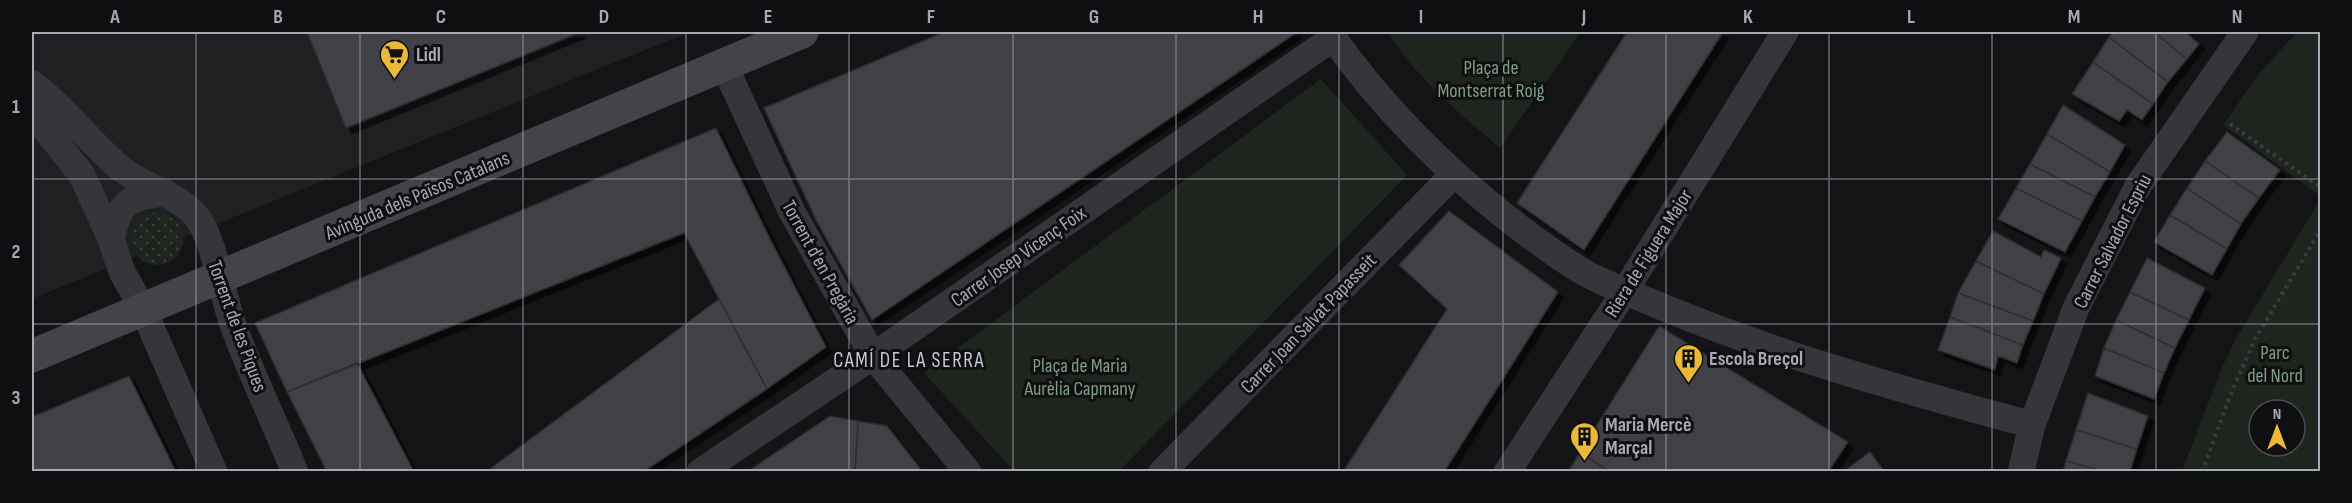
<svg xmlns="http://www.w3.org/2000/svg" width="2352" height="503" font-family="'Sofia Sans Condensed',sans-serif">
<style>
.built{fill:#201f22}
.grass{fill:url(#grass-dots)}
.park{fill:#1e251f;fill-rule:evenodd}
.building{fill:#404045;stroke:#2e2d31;stroke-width:1.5;filter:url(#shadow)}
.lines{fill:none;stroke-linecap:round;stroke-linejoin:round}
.path{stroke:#3b3c41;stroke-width:4;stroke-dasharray:3 4.5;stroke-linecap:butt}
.street{stroke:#35353a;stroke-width:27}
.secondary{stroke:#43444a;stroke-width:33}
.grid{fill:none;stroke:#a6a9b5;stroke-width:1.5;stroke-opacity:0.55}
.labels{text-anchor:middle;stroke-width:6;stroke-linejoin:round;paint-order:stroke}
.poi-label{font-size:20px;font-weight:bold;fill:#a6a9b5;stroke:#0f0e10;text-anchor:start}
.park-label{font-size:20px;fill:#7d9f82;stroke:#0f0e10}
.street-label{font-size:20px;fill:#a6a9b5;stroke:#0f0e10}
.neighbourhood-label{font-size:21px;letter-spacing:1.5px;fill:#c6c9d1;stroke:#0f0e10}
.neatline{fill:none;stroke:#a6a9b5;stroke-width:2}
.grid-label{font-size:20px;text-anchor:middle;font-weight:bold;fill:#a6a9b5}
</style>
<defs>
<pattern id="grass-dots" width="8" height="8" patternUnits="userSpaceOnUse" patternTransform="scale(1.5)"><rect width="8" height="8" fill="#1e251f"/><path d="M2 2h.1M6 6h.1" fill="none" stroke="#3c423d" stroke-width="1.8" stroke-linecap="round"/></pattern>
<filter id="shadow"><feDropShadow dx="5.5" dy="5.5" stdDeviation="0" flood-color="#0009"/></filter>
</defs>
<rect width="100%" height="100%" fill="#141315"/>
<!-- built -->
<path class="built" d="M32 32H690L32 299Z"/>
<!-- grass -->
<path class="grass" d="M131 239a26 26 0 1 1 52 0a26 26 0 1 1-52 0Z"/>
<!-- park -->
<path class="park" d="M1387 32H1581L1500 148C1459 113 1416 77 1387 32Z
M2297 32H2320V196L2223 125 2258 75Z
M1321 79 1407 175 1119 471H1014L924 373Z
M2320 200V471H2182L2221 370 2234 342ZM2259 410H2295V446H2259Z"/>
<!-- building -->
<path class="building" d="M307 32H581L346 128Z
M944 32H1295L1296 33 872 320 817 222 764 108Z
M1627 32H1723L1584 250 1517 203Z
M2113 32H2154L2187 59 2168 82 2109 37Z
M2154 32H2185L2199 44 2187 59Z
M2109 37 2168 82 2153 104 2093 62Z
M2093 62 2153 104 2142 120 2127 110 2119 121 2072 94Z
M2063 105 2125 145 2110 172 2047 134Z
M716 128 770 239 826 347 767 389 684 233 287 392 255 323Z
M2227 132 2280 170 2259 198 2205 161Z
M2047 134 2110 172 2095 197 2030 164Z
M2205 161 2259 198 2241 224 2187 188Z
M2030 164 2095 197 2082 221 2016 188Z
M2016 188 2082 221 2065 252 1998 219Z
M2187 188 2241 224 2227 249 2170 215Z
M1449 211 1558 292 1444 472H1343L1447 309 1399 265Z
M2170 215 2227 249 2212 275 2154 242Z
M1993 231 2041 257 2044 250 2061 258 2044 294 1976 261Z
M2147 258 2205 288 2189 320 2130 292Z
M1976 261 2044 294 2033 321 1958 293Z
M2130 292 2189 320 2175 348 2116 320Z
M1958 293 2033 321 2023 345 1950 317Z
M719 299 767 389 643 472H486Z
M1950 317 2023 345 2017 363 1998 356 1995 370 1938 350Z
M2116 320 2175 348 2164 373 2104 348Z
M1659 326 1848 442 1828 472H1610L1580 452Z
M2104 348 2164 373 2154 399 2095 376Z
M357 363 414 472H327L287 392Z
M129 376 176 472H32V417Z
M2088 393 2148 416 2137 449 2076 430Z
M830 416 858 421 855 472H747Z
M858 421 887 426 923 472H855Z
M2076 430 2137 449 2130 472H2106L2066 461Z
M1580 452 1610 472H1568Z
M1870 452 1885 472H1850L1847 469Z
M2066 461 2106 472H2063Z"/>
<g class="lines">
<!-- path -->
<path class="path" d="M2230 124 2320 187
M2202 472 2230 396 2255 339 2320 231"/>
<!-- street -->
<path class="street" d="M1329 32C1382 108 1451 176 1525 232 1546 247 1566 263 1589 275 1612 287 1637 296 1660 306 1780 356 1907 391 2032 425
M724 65 792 212 873 356 968 472
M32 84C66 108 91 145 124 171 145 187 179 195 197 217 214 239 223 297 233 325 251 374 275 423 295 472
M32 112 82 175 111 239 122 272 143 309 214 472
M111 239C119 201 130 196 166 193
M700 472 873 356 1333 38
M1162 472 1454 174
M1507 472 1625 291 1785 32
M2021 472 2032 425 2076 308 2138 186 2245 32"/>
<!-- secondary -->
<path class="secondary" d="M32 356 802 32"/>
</g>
<!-- grid -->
<path class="grid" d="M196 32V472M360 32V472M523 32V472M686 32V472M849 32V472M1013 32V472M1176 32V472M1339 32V472M1503 32V472M1666 32V472M1829 32V472M1992 32V472M2156 32V472M32 179H2320M32 324H2320"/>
<!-- icons -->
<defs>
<symbol id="supermarket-pin" viewBox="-11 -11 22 30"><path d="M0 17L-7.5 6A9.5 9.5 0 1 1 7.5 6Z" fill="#eab937" stroke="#0f0e10"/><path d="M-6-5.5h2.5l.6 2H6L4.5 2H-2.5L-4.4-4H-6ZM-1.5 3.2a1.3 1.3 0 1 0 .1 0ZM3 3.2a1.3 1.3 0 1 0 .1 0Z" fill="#111"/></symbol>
<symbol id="building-pin" viewBox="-11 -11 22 30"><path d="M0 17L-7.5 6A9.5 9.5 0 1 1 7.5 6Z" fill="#eab937" stroke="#0f0e10"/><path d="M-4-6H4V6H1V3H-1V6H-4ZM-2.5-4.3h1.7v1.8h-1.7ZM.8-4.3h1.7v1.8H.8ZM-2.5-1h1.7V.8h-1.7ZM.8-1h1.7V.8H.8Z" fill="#111"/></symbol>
</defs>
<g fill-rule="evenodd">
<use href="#supermarket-pin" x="378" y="38" width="33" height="45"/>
<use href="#building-pin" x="1672" y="342" width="33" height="45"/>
<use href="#building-pin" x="1568" y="420" width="33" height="45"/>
</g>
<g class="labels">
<!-- poi labels -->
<g class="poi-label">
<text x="416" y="61">Lidl</text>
<text x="1709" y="365">Escola Breçol</text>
<text x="1605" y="431">Maria Mercè<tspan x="1605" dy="23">Marçal</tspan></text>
</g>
<!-- park labels -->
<g class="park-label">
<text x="1491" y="74">Plaça de<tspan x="1491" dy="23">Montserrat Roig</tspan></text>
<text x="2275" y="359">Parc<tspan x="2275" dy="23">del Nord</tspan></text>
<text x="1080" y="372">Plaça de Maria<tspan x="1080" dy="23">Aurèlia Capmany</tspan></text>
</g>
<!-- street labels -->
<g class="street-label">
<text transform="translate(417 195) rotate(-23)" y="7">Avinguda dels Països Catalans</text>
<text transform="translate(2112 241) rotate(-63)" y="7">Carrer Salvador Espriu</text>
<text transform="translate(1648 253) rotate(-58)" y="7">Riera de Figuera Major</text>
<text transform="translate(1018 256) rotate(-35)" y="7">Carrer Josep Vicenç Foix</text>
<text transform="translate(821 262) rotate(61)" y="7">Torrent d'en Pregària</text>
<text transform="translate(1308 323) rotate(-46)" y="7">Carrer Joan Salvat Papasseit</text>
<text transform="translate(238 326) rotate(70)" y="7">Torrent de les Piques</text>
</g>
<!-- neighbourhood labels -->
<g class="neighbourhood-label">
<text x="909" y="367">CAMÍ DE LA SERRA</text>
</g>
</g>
<!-- border -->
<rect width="2352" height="503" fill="none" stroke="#0f0e10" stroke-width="66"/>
<!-- north arrow -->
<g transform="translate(2277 428)"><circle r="28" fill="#0f0e10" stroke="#4b4c52" stroke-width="1.5"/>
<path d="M0-4.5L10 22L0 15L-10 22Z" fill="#eab937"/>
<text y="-9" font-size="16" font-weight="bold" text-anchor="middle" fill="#a6a9b5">N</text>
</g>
<rect x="33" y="33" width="2286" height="437" class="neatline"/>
<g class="grid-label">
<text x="115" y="23">A</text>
<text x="278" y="23">B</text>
<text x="441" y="23">C</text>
<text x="604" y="23">D</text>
<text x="768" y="23">E</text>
<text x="931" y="23">F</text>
<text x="1094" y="23">G</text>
<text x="1258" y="23">H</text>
<text x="1421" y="23">I</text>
<text x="1584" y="23">J</text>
<text x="1748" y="23">K</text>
<text x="1911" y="23">L</text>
<text x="2074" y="23">M</text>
<text x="2237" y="23">N</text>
<text x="16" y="113">1</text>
<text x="16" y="258">2</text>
<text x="16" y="404">3</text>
</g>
</svg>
